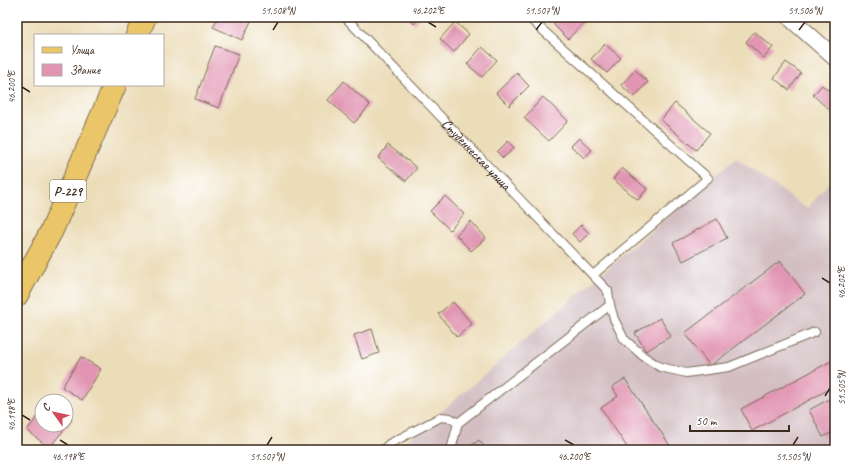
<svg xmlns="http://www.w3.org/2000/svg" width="852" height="467" font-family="Caveat,sans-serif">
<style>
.industrial{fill:#d2bec3}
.building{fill:#e195b2}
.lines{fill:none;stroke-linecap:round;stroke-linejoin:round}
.lane-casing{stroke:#796954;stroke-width:10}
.street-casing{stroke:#796954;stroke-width:18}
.primary-casing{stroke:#796954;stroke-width:24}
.lane{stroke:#fff;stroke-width:8}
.street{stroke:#fff;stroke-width:16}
.primary{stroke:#ebc669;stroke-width:22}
.ticks{fill:none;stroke:#3b2a1e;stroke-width:1.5}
.labels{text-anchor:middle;stroke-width:4;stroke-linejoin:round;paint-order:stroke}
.shield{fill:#fff;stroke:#766a62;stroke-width:1}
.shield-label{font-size:13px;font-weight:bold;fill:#3b2a1e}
.street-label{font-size:14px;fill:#3b2a1e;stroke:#fff}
.neatline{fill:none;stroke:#3b2a1e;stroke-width:1.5}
.ticks-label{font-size:10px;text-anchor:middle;fill:#3b2a1e}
</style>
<rect width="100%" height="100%" fill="#fff"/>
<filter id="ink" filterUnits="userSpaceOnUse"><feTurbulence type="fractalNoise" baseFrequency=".025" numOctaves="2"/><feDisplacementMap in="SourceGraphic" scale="8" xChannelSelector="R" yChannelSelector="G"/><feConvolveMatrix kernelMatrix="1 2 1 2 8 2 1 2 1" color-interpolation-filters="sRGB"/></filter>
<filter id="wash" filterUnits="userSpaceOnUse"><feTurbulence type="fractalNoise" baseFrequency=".012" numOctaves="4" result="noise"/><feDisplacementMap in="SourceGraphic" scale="16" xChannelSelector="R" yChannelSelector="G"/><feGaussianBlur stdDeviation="0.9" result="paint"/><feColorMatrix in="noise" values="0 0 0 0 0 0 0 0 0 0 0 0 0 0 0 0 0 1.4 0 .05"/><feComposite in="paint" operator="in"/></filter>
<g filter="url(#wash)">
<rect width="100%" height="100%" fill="#ecddb9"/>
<!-- industrial -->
<path class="industrial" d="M736 158 807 209 835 175V450H394L421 429Z"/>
<g id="blocks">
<!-- building -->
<path class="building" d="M218 17H253L242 40 213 27Z
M407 17H420L414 24Z
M559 17H585L587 19 568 39 553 24Z
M455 22 469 34 454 52 440 39Z
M754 32 773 47 764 58 746 42Z
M605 44 621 58 607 73 591 59Z
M215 46 239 54 219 108 195 99Z
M482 47 497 60 482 77 467 64Z
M786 62 801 73 789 90 774 78Z
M635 70 648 82 634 97 621 85Z
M517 73 529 86 509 106 496 93Z
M344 81 370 105 354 123 328 100Z
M822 85 835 96V115L813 95Z
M543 97 568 121 549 141 524 118Z
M675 103 710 133 696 150 661 120Z
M579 138 592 150 584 158 571 146Z
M508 141 514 148 503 158 497 152Z
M388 145 417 168 406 181 378 158Z
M622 168 647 189 638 200 613 179Z
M445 196 464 214 450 230 430 211Z
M717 219 727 238 683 261 673 243Z
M471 221 486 238 471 251 456 235Z
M581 225 589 233 580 242 572 234Z
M780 261 805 294 710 366 685 333Z
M453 302 472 324 457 337 438 314Z
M660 318 671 336 646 351 635 333Z
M372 329 379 353 362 359 354 335Z
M81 357 101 369 82 400 62 387Z
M835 359V386L752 431 741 409Z
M625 379 673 450H629L601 408 618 396 612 387Z
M835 396V431L823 437 809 410Z
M42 411V425H66V415L72 420 49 448 27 430Z
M479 440 487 450H465Z"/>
</g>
</g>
<g filter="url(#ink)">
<use href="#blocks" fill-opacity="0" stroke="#796954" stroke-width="1"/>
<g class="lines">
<defs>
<g id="lane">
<path id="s1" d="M345 17 608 291 610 305 458 423 451 450"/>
<path d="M528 17 708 178 593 275"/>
<path d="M610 305 614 319 624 339 643 356 660 367 686 373 729 367 815 332"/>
<path d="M383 450 389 444 441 417 450 418 458 423"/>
</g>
<path id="street" d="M789 17 835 58"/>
<path id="primary" d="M137 35 145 17
M17 295 52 230 115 85"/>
</defs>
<!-- lane casing -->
<use href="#lane" class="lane-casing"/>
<!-- street casing -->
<use href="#street" class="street-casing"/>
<!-- primary casing -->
<use href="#primary" class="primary-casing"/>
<!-- lane -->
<use href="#lane" class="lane"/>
<!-- street -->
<use href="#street" class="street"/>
<!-- primary -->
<use href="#primary" class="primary"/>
</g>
</g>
<!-- ticks -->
<path class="ticks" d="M428 22 436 27M273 30 278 22M536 30 542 22M799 30 805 22M22 87 30 92M822 278 830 283M825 396 830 388M22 415 30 420M60 440 68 445M565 440 574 445M267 445 272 437M793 445 798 437"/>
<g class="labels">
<!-- shield labels -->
<rect class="shield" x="50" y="180" width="36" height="22" rx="3"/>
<g class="shield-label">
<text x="68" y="196">Р-229</text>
</g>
<!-- street labels -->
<g class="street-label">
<text dy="5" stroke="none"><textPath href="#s1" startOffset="190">Студенческая улица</textPath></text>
</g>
</g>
<!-- margin -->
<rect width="852" height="467" fill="none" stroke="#fff" stroke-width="44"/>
<!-- legend -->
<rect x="34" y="34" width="130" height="52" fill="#ffffff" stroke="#b1aaa5"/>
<rect x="42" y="47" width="20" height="6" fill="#ebc669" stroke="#b1aaa5"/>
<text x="70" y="54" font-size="12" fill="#3b2a1e">Улица</text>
<rect x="42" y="64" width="20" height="12" fill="#e195b2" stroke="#b1aaa5"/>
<text x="70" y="74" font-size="12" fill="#3b2a1e">Здание</text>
<!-- north arrow -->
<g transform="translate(54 413) rotate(303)"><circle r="19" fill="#ffffff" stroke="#b1aaa5"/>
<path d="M0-3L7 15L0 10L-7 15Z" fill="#d1495b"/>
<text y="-6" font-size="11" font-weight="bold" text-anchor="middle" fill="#3b2a1e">С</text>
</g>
<!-- scale -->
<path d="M690 425v6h99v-6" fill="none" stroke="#3b2a1e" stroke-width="2"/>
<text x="696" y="425" font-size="12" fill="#3b2a1e" stroke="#ffffff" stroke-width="3" paint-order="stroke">50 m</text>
<rect x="22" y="22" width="808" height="423" class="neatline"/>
<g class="ticks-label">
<text x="278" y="14">51.508°N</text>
<text x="428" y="14">46.202°E</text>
<text x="542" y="14">51.507°N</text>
<text x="805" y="14">51.506°N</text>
<text transform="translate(11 87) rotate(-90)" y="4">46.200°E</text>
<text transform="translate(841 283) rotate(-90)" y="4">46.202°E</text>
<text transform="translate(841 388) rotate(-90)" y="4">51.505°N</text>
<text transform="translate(11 415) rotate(-90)" y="4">46.198°E</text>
<text x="68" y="460">46.198°E</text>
<text x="267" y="460">51.507°N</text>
<text x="574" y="460">46.200°E</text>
<text x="793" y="460">51.505°N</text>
</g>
</svg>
